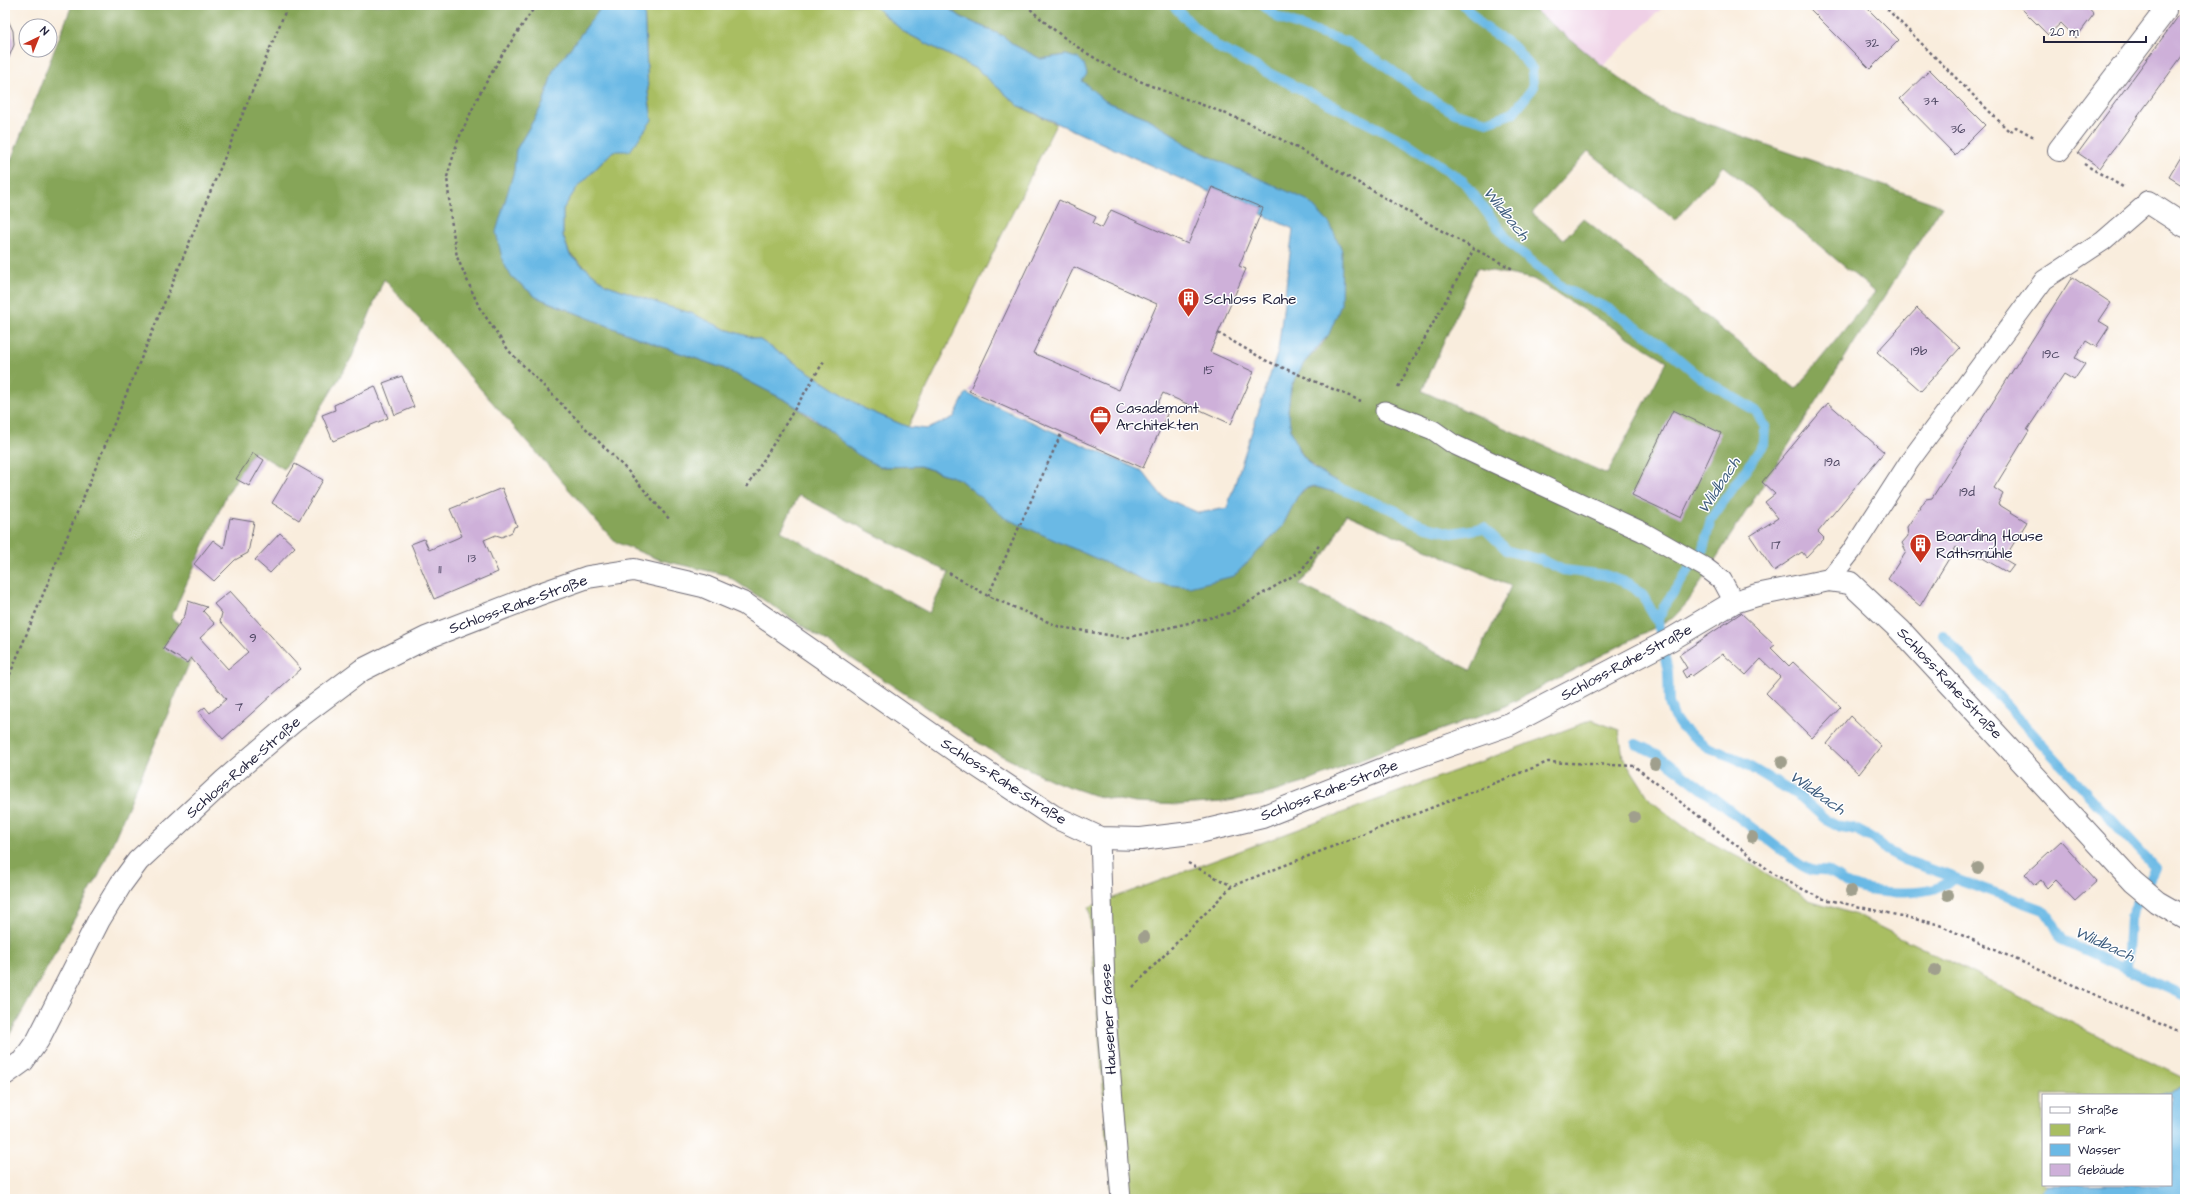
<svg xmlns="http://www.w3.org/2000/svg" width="2190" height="1204" font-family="'Architects Daughter',sans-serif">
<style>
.built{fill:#efd0e6}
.green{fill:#a9be62;stroke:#66704e}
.forest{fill:#86a558;stroke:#54644a;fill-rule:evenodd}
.water{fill:#6bb9e5;stroke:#466e90}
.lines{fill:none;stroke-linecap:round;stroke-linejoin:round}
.stream{stroke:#6bb9e5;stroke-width:10}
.building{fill:#ceb0d9;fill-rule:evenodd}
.service-casing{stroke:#6d6974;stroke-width:21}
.minor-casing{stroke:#6d6974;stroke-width:24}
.path{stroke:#6d6974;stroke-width:2.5;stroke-dasharray:3 3;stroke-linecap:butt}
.service{stroke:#fff;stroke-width:19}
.minor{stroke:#fff;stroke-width:22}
.tree{fill:#a09f8d}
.labels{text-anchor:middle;stroke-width:3;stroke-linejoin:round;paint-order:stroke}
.number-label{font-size:13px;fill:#4d4662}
.poi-label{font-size:15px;fill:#22223b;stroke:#fff;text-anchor:start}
.street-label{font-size:15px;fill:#22223b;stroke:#fff}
.water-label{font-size:16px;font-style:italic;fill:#3f5e7f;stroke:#fff}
</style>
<rect width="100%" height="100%" fill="#fff"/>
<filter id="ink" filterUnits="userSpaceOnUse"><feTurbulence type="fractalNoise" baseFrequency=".025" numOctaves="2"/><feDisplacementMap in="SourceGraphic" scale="8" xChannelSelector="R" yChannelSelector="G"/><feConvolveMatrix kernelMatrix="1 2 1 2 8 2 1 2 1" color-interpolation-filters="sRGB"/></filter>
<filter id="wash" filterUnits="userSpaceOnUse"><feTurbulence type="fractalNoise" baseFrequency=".012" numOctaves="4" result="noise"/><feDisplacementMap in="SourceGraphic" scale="16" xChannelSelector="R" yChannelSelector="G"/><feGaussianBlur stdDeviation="0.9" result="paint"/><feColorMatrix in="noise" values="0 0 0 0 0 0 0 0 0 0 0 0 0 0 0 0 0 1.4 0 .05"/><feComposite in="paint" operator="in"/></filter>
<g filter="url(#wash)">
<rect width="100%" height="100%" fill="#f9eddd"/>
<!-- built -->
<path class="built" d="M1528 5H1665L1603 66Z"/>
<!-- green -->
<path class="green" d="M644 5H873L904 32 978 70 1019 106 1056 124 908 427 865 409 760 340 725 329 691 313 666 306 605 284 570 254 563 236V209L576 189 613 151 652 120 648 93Z
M1592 720 1619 730 1623 757 1651 801 1691 832 1753 865 1809 900 1854 914 2185 1079V1086L2156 1095H2043V1185H2048L2035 1199H1112L1089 907Z"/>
<!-- forest -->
<path class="forest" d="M72 5H603L553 71 543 104 516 150 511 276 536 297 646 341 723 368 787 401 880 467 919 466 959 479 1005 517 1151 583 1297 497C1310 483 1316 486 1333 492L1337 482C1289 460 1273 407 1304 363 1311 354 1326 344 1329 332 1331 325 1332 316 1333 308 1336 289 1339 270 1342 251L1231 167 1185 144 1176 136 1145 117 1105 101 1082 81 1066 55 1041 59 1014 45 1003 36 961 17 944 5H1528L1603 66 1659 107 1942 206 1688 602 1673 618 1501 708 1388 749 1307 782 1264 795 1222 802 1179 805 1136 803 1096 796 1053 781 988 749 726 575 660 560 615 542 384 279 352 357 284 469 254 451 226 496 171 618 200 638 99 875 5 1043V175ZM1588 151 1675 220 1724 166 1875 292 1796 389 1583 218 1564 239 1532 213ZM1477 268 1533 279 1667 361 1607 474 1422 391ZM799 495 949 573 929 613 781 531ZM1346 514 1511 586 1471 670 1299 584 1314 569 1329 548Z"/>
<!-- water -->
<path class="water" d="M603 5H644L648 93 652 120 630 151H613L576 189 563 209V236L570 255 605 284 666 306 691 313 725 329 760 340 865 409 908 427 928 429 954 417 966 393 1142 471 1163 497 1199 513 1227 508 1278 351 1293 229 1261 214 1263 208 1212 187 1210 192 1019 106 978 70 904 32 873 5H944L961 17 1003 36 1014 45 1041 59 1066 55 1079 59 1084 64 1087 74 1082 81 1105 101 1145 117 1176 136 1185 144 1217 160 1307 200 1330 224 1342 251 1341 305 1329 334 1304 363 1291 386 1288 410 1291 430 1299 451 1313 468 1337 482 1334 492 1313 486 1304 489 1297 497 1282 527 1234 576 1189 587 1151 583 1005 518 959 479 920 466 880 467 857 454 811 416 787 401 723 368 646 341 536 297 511 276 503 262 496 232 514 171 516 150 543 104 553 71Z
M2185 1086V1199H2035L2048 1185H2171V1095H2156Z"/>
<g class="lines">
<!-- stream -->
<path class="stream" d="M1173 5 1194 27 1219 48 1407 143 1464 182 1510 243 1564 289 1607 308 1662 345 1700 377 1756 411 1765 426 1764 444 1711 519 1703 549 1664 606 1658 622 1668 672 1669 703 1674 717 1681 727 1707 747 1737 759 1802 798 1824 818 1841 827 1857 830 1874 839 1886 850 1905 860 2044 910C2053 920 2055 932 2063 941L2185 996
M1263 5 1277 17 1313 31 1347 42 1386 66 1423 94 1455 113 1487 122 1513 113 1533 88 1532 69 1514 47 1482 25 1464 5
M1336 487 1396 511 1407 519 1427 527 1452 533 1484 528 1508 551 1542 560 1563 570 1605 575 1630 584 1643 596 1658 622
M1943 635 2155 868 2130 917 2127 968
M1636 744 1657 754 1790 857C1796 862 1804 868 1811 870 1817 872 1823 870 1829 872 1838 874 1843 882 1852 886 1873 894 1938 898 1952 878"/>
</g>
<g id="blocks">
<!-- building -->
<path class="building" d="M1806 5H1864L1899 40 1870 69Z
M2018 5H2086L2094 14 2076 38 2061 23 2048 35Z
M5 13 13 31 14 45 5 67Z
M2180 14 2185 18V52L2100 168 2078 153Z
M1930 70 1985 125 1955 155 1900 99Z
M2185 150V187L2169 177Z
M1212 187 1263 208 1239 266 1246 269 1210 352 1254 372 1231 424 1163 393 1156 407 1168 412 1143 468 969 391 1059 200 1096 217 1093 223 1102 228 1111 210 1188 244ZM1074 267 1157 304 1119 390 1033 353Z
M2072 277 2111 303 2099 321 2109 327 2096 347 2086 341 2075 358 2085 364 2074 380 2064 374 2027 430 2029 431 1994 488 2003 494 1998 504 2027 522 2004 559 2014 565 2008 573 1969 550 1967 554 1956 547 1920 606 1888 579 1906 551 1902 543 1908 536 1907 527 1926 499 1932 498Z
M1917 308 1960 348 1921 391 1877 352Z
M402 376 414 407 395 415 383 383Z
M375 386 388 418 333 441 322 415 335 410 334 405Z
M1828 403 1884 452 1818 532 1824 538 1806 557 1802 552 1774 571 1750 536 1778 518 1765 502 1775 494 1762 482Z
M1673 410 1721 433 1681 518 1632 495Z
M253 453 264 460 249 486 236 479Z
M295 464 323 480 299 520 272 503Z
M502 488 517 526 514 527 512 532 502 537 496 535 484 540 498 572 434 599 411 544 424 539 429 550 462 536 450 509Z
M230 518 254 522 248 553 235 560 214 581 194 564 213 540 224 548Z
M280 533 295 547 270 573 255 560Z
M230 591 301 669 223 739 199 712 205 707 210 713 226 699 191 658 187 663 163 648 185 615 188 601 207 607 203 611 215 624 200 638 228 669 248 652 220 621 222 613 214 604Z
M1741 613 1775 645 1771 648 1789 666 1793 662 1841 707 1812 738 1766 693 1780 677 1761 659 1746 675 1723 654 1692 676 1690 674 1686 678 1682 671 1687 668 1679 655Z
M1850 716 1881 746 1859 774 1827 744Z
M2061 841 2097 881 2075 901 2055 880 2047 888 2041 880 2035 885 2025 874Z"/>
</g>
</g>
<g filter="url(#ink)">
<use href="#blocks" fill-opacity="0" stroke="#6d6974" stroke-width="1"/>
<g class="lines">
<defs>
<path id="service" d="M1385 411 1433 430 1453 444 1643 532 1706 568 1722 580 1734 602
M1829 580 1851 552 1909 462 2044 280 2103 241 2148 202
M1100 838 1106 1015 1121 1199"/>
<path id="minor" d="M2059 150 2165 11 2159 5
M2148 202 2185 226
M5 1074 23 1061 38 1040 99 920 121 884 138 861 225 780 294 721 362 670 426 638 537 595 588 577 634 570 703 586 745 604 967 759 1053 816 1100 838 1141 839 1199 832 1262 817 1396 764 1510 724 1670 640 1734 602 1757 595 1829 580 1850 583 1900 630 2133 882 2157 902 2185 918"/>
</defs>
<!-- service casing -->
<use href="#service" class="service-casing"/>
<!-- minor casing -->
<use href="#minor" class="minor-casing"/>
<!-- path -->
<path class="path" d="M536 5 502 55 480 93 458 140 447 177 451 219 457 257 479 307 509 351 627 470 670 520
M1026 5C1057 35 1093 60 1133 78 1174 97 1218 108 1259 128 1346 172 1427 226 1513 269
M1883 5 2010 132 2016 127 2034 137
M2084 164 2123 187
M1218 333 1267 361 1361 401
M1398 387 1474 249
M747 487 824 361
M949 573 988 596 1060 627 1126 638 1230 613 1301 571 1320 544
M988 596 1062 432
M5 686 288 5
M1188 863 1232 886
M1133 987 1232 886 1548 762 1634 766 1775 875 1820 898 1937 924 2185 1035"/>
<!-- service -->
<use href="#service" class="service"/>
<!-- minor -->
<use href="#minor" class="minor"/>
</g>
<!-- trees -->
<g class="tree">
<circle cx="1782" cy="762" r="6"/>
<circle cx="1655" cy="764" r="6"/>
<circle cx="1634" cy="817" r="6"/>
<circle cx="1752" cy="837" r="6"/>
<circle cx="1978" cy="868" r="6"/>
<circle cx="1851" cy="891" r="6"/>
<circle cx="1948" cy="895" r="6"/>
<circle cx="1144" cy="937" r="6"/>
<circle cx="1935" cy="970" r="6"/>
</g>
</g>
<!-- icons -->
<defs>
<symbol id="building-pin" viewBox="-11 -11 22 30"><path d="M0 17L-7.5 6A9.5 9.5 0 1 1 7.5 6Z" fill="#c8321e" stroke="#fff"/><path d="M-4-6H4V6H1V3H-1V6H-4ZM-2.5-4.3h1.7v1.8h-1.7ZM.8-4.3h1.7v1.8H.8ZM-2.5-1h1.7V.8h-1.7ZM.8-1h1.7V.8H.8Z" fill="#fff"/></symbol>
<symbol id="office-pin" viewBox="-11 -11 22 30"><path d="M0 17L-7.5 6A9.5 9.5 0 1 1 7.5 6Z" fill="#c8321e" stroke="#fff"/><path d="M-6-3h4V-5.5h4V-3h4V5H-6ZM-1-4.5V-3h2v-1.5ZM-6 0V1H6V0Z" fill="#fff"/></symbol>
</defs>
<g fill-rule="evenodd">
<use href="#building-pin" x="1176" y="286" width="25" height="34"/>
<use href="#office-pin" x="1088" y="404" width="25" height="34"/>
<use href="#building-pin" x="1908" y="532" width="25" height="34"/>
</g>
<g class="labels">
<!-- number labels -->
<g class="number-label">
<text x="1872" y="47">32</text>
<text x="1931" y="105">34</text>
<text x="1958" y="133">36</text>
<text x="1919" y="355">19b</text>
<text x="2051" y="358">19c</text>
<text x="1209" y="374">15</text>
<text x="1832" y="466">19a</text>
<text x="1967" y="496">19d</text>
<text x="1776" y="549">17</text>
<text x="472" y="562">13</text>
<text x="440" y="573">11</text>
<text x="253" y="642">9</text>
<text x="239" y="711">7</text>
</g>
<!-- poi labels -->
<g class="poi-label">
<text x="1204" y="304">Schloss Rahe</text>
<text x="1116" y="413">Casademont<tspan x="1116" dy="17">Architekten</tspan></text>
<text x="1936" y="541">Boarding House<tspan x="1936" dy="17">Rathsmühle</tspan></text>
</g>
<!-- street labels -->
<g class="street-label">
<text transform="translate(518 604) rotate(-20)" y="5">Schloss-Rahe-Straße</text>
<text transform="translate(1626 662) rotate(-28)" y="5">Schloss-Rahe-Straße</text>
<text transform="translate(1950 683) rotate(47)" y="5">Schloss-Rahe-Straße</text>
<text transform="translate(243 767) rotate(-41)" y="5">Schloss-Rahe-Straße</text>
<text transform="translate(1004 781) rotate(33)" y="5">Schloss-Rahe-Straße</text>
<text transform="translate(1329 790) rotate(-21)" y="5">Schloss-Rahe-Straße</text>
<text transform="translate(1108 1019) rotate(-93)" y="5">Hausener Gasse</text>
</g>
<!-- water labels -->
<g class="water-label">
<text transform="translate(1507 213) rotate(51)" y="6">Wildbach</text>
<text transform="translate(1718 485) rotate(-57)" y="6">Wildbach</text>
<text transform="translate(1818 792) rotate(35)" y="6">Wildbach</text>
<text transform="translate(2105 943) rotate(24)" y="6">Wildbach</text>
</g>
</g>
<!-- margin -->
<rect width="2190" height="1204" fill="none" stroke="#fff" stroke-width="20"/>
<!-- legend -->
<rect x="2042" y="1094" width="130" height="92" fill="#ffffff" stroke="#a7a7b1"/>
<rect x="2050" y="1107" width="20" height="6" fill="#ffffff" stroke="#a7a7b1"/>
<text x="2078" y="1114" font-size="12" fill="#22223b">Straße</text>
<rect x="2050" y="1124" width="20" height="12" fill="#a9be62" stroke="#a7a7b1"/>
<text x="2078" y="1134" font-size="12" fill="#22223b">Park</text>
<rect x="2050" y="1144" width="20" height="12" fill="#6bb9e5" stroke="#a7a7b1"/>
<text x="2078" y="1154" font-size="12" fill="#22223b">Wasser</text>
<rect x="2050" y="1164" width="20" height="12" fill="#ceb0d9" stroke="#a7a7b1"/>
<text x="2078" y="1174" font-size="12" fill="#22223b">Gebäude</text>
<!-- north arrow -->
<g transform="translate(38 38) rotate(43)"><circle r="19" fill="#ffffff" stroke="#a7a7b1"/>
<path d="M0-3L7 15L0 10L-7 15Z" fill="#c8321e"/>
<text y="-6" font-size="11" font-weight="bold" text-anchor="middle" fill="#22223b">N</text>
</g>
<!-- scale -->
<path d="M2044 36v6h102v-6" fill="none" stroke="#22223b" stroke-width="2"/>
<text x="2050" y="36" font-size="12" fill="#22223b" stroke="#ffffff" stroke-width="3" paint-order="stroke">20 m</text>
</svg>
